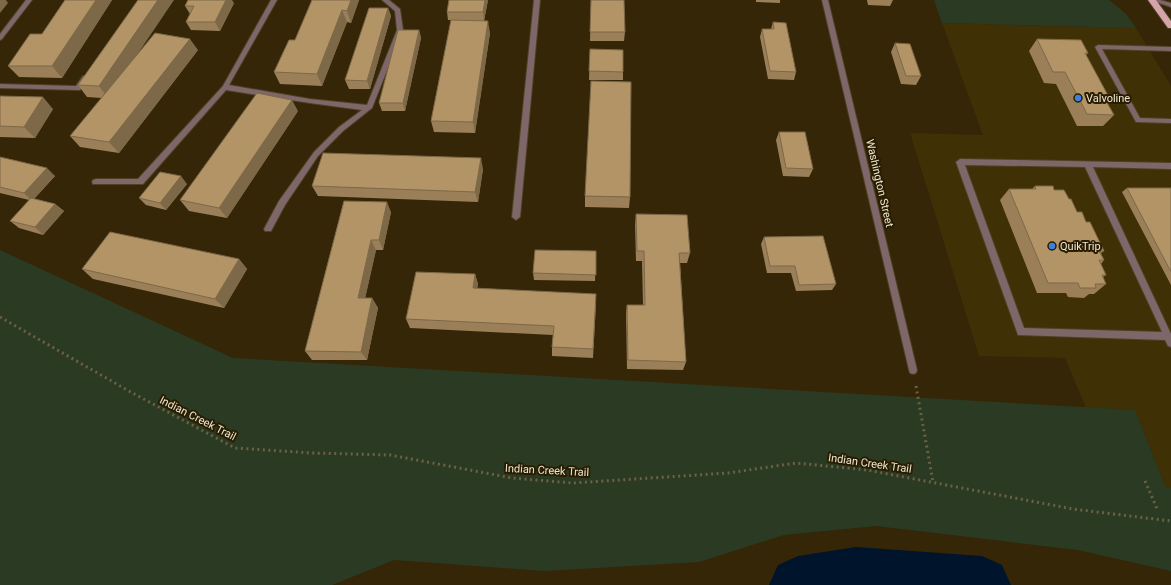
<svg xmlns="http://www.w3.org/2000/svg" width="1171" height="585" font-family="Roboto,sans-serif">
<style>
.built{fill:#403006}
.green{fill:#2b3b23}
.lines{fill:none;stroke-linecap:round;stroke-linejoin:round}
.river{fill:#00152c;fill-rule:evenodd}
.service-casing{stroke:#4e4124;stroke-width:2}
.minor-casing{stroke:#4e4124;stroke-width:2}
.primary-casing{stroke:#4e4124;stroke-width:2}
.path{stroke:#6c6045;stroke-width:3;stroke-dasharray:2 3.5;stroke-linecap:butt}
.service{fill:#7f6669;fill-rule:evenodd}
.minor{fill:#7f6669;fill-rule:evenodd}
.primary{fill:#d6a3a9;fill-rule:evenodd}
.wall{fill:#9a7f59}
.shaded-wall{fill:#7d6848}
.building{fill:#b39467;stroke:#7d6848}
.shop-dot{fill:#3f7fe0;stroke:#291d00;stroke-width:1.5}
.labels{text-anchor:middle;stroke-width:4;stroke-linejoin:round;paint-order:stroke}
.poi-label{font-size:11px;fill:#eee6d4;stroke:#291d00;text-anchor:start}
.street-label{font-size:11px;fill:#eee6d4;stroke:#291d00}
</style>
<rect width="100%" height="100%" fill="#342607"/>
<!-- built -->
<path class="built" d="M942 23 1136 28 1171 86V488H1166L1135 410 1086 408 1065 358 979 356 910 133 983 135Z"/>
<!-- green -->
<path class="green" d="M934 0H1109L1126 14 1136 28 942 23Z
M0 250 233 358 1135 410 1166 488H1171V571L1078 550 876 526 784 535 699 562 545 571 394 560 332 585H0Z"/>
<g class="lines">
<!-- river -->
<path class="river" d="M856 547 982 556 1002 565 1011 585H769L778 565 798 556Z"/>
<defs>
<path id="service" d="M26 0H32L2 39 0 40V34Z
M271 0H277L229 85 310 99 367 105 397 30 395 11 382 0H389L400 9 403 30 372 108 343 131 318 156 285 205 271 231H265L264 229 279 201 314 152 339 127 362 110 310 103 226 90 143 184H93L92 182 93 180 96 179H138L223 86Z
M534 0H540L520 217 516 220 512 217Z
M1098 45 1171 47V51L1102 49 1140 118 1171 119V123L1136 122 1095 47Z
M83 76H85L88 78 80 90H78L0 88V84L76 86Z
M960 159 1171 163V169L1093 167 1171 334V347L1168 346 1165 340 1018 335 956 162ZM965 165 1085 167 1162 332 1024 328Z"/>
<path id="minor" d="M822 0H828L917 370 916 373 913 374 910 373 909 370Z
M1150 0H1160L1171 3V7Z"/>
<path id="primary" d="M1148 0H1156L1171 21V28H1168Z"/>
</defs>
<!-- service casing -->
<use href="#service" class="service-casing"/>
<!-- minor casing -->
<use href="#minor" class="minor-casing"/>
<!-- primary casing -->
<use href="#primary" class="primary-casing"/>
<!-- path -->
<path class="path" d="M0 317 127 390 235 448 312 453 390 455 512 478 573 483 728 473 796 463 867 470 1073 509 1171 521
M916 386 933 482
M1145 481 1158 511"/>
<!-- service -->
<use href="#service" class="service"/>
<!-- minor -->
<use href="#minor" class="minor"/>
<!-- primary -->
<use href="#primary" class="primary"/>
</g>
<!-- wall -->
<path class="wall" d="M65 0H112L62 78 19 77 8 66 42 34Z
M312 0H359L351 23 347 22 322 86 280 84 274 72 295 40Z
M488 0 484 21 490 33 475 133 434 132 431 121 451 20H448L447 12Z
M591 0 625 32 624 41H590Z
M756 0H780V3L756 2Z
M867 0H893L890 6 868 5Z
M234 3 220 31 191 30 186 22 190 14 185 6Z
M388 8 391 16 370 89H349L345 80Z
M773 22 796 72 794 80 768 79 760 37 762 29H771Z
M419 30 421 38 405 111H382L379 103Z
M1037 39 1088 53 1086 55 1111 101 1108 104 1114 115 1103 126H1077L1056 84 1044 83 1029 51Z
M895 43 921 76 916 85 901 84 891 52Z
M590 49 623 72V80H589Z
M198 50 119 153 80 147 70 136 102 98 87 97 78 85 135 58Z
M0 96 53 109 35 138 0 137Z
M298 111 227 218 189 211 180 200Z
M779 132 813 169 809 177 783 176 776 140Z
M0 157 55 176 34 199 55 204 64 211 43 235 19 228 10 221 29 200 0 193Z
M483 169 478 202 318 196 312 186Z
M187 184 166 210 146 205 139 198Z
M1035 186 1054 190 1069 199 1077 212 1086 222 1104 251 1101 253 1104 260 1101 264 1106 275 1103 277 1106 284 1094 294H1089L1084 298 1068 297 1066 293H1037L1000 200 1009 189H1032Z
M1127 188H1171V285L1122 192Z
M585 196 630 197 629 208 585 207Z
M344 201 391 212 383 250H376L365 298H372L378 308 367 360H312L305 351Z
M636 214 690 253 687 263H680L686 362 683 370 627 369 626 314 627 305H643L642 261H636L635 225Z
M764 237 836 284 832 290 796 291 791 273H767L761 244Z
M596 251 595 281 534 280 533 273Z
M239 259 247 269 224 308 93 279 82 269Z
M475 274 478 284 477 288 596 303 593 358 552 356V347L553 335 410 328 406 319Z"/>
<!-- shaded-wall -->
<path class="shaded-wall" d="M0 0H6L8 3 0 13Z
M96 0H112L62 78 52 66Z
M158 0H174L108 98 99 86Z
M226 0H232L234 3 220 31 215 22Z
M351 0H359L351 23 347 11Z
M485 0H488L484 21 483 12Z
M388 8 391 16 370 89 367 81Z
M342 10 347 22 322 86 317 74Z
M488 21 490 33 475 133 473 122Z
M419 30 421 38 405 111 403 103Z
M190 39 198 50 119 153 109 142Z
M43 97 53 109 35 138 24 127Z
M292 100 298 111 227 218 219 208Z
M481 158 483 169 478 202 475 192Z
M47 168 55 176 32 201 24 193Z
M181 176 187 184 166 210 160 203Z
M387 202 391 212 383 250 379 240Z
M55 204 64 211 43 235 35 227Z
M371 240 376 250 363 308 358 298Z
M239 259 247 269 224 308 215 299Z
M475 274 478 284 476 298 473 288Z
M372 298 378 308 367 360 361 352Z"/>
<!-- building -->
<path class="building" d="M65 0H96L52 66H8L30 34H42Z
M138 0H158L99 86 78 85Z
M188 0H226L215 22H186L194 6H185Z
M312 0H351L347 11 342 10 317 74 274 72 289 40H295Z
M449 0H485L483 12H447Z
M591 0H624L625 32H590Z
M369 8H388L367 81 345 80Z
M451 20 488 21 473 122 431 121Z
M773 22 786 23 796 72 770 71 762 29H774Z
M398 30H419L403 103H379Z
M155 33 190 39 109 142 70 136Z
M1037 39 1081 40 1088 53H1085L1111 101H1106L1114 115 1087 114 1065 72H1053Z
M895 43 910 44 921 76H906Z
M590 49 623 50V72L589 71Z
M591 81 631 82 630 197 585 196Z
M257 93 292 100 219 208 180 200Z
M0 96 43 97 24 127 0 126Z
M779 132H805L813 169 786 168Z
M323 153 481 158 475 192 312 186Z
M0 157 47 168 24 193 0 187Z
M160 172 181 176 160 203 139 198Z
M1035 186H1053L1054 190H1064L1069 199H1071L1077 212H1082L1086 222H1090L1104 251H1099L1104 260H1099L1106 275H1102L1106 284H1095L1096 288H1080L1078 283H1048L1009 189H1036Z
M1127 188H1171V272Z
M31 198 55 204 35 227 10 221Z
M344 201 387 202 379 240H371L358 298H372L361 352 305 351Z
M636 214 687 215 690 253H679L686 362 628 360 627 305H645L644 251H637Z
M110 232 239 259 215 299 82 269Z
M823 236 836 284 799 285 795 266H770L764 237Z
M535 250 596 251V275L533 273Z
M416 272 475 274 473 288 596 294 593 349 552 347 554 326 406 319Z"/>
<!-- markers -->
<g class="shop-dot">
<circle cx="1078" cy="98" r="4"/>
<circle cx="1052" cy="246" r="4"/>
</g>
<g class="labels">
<!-- poi labels -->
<g class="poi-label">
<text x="1086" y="102">Valvoline</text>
<text x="1060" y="250">QuikTrip</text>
</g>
<!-- street labels -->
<g class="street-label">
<text transform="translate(880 183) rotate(77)" y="4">Washington Street</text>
<text transform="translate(198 418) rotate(27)" y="4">Indian Creek Trail</text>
<text transform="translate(870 463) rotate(8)" y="4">Indian Creek Trail</text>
<text transform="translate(547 470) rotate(3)" y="4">Indian Creek Trail</text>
</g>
</g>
</svg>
